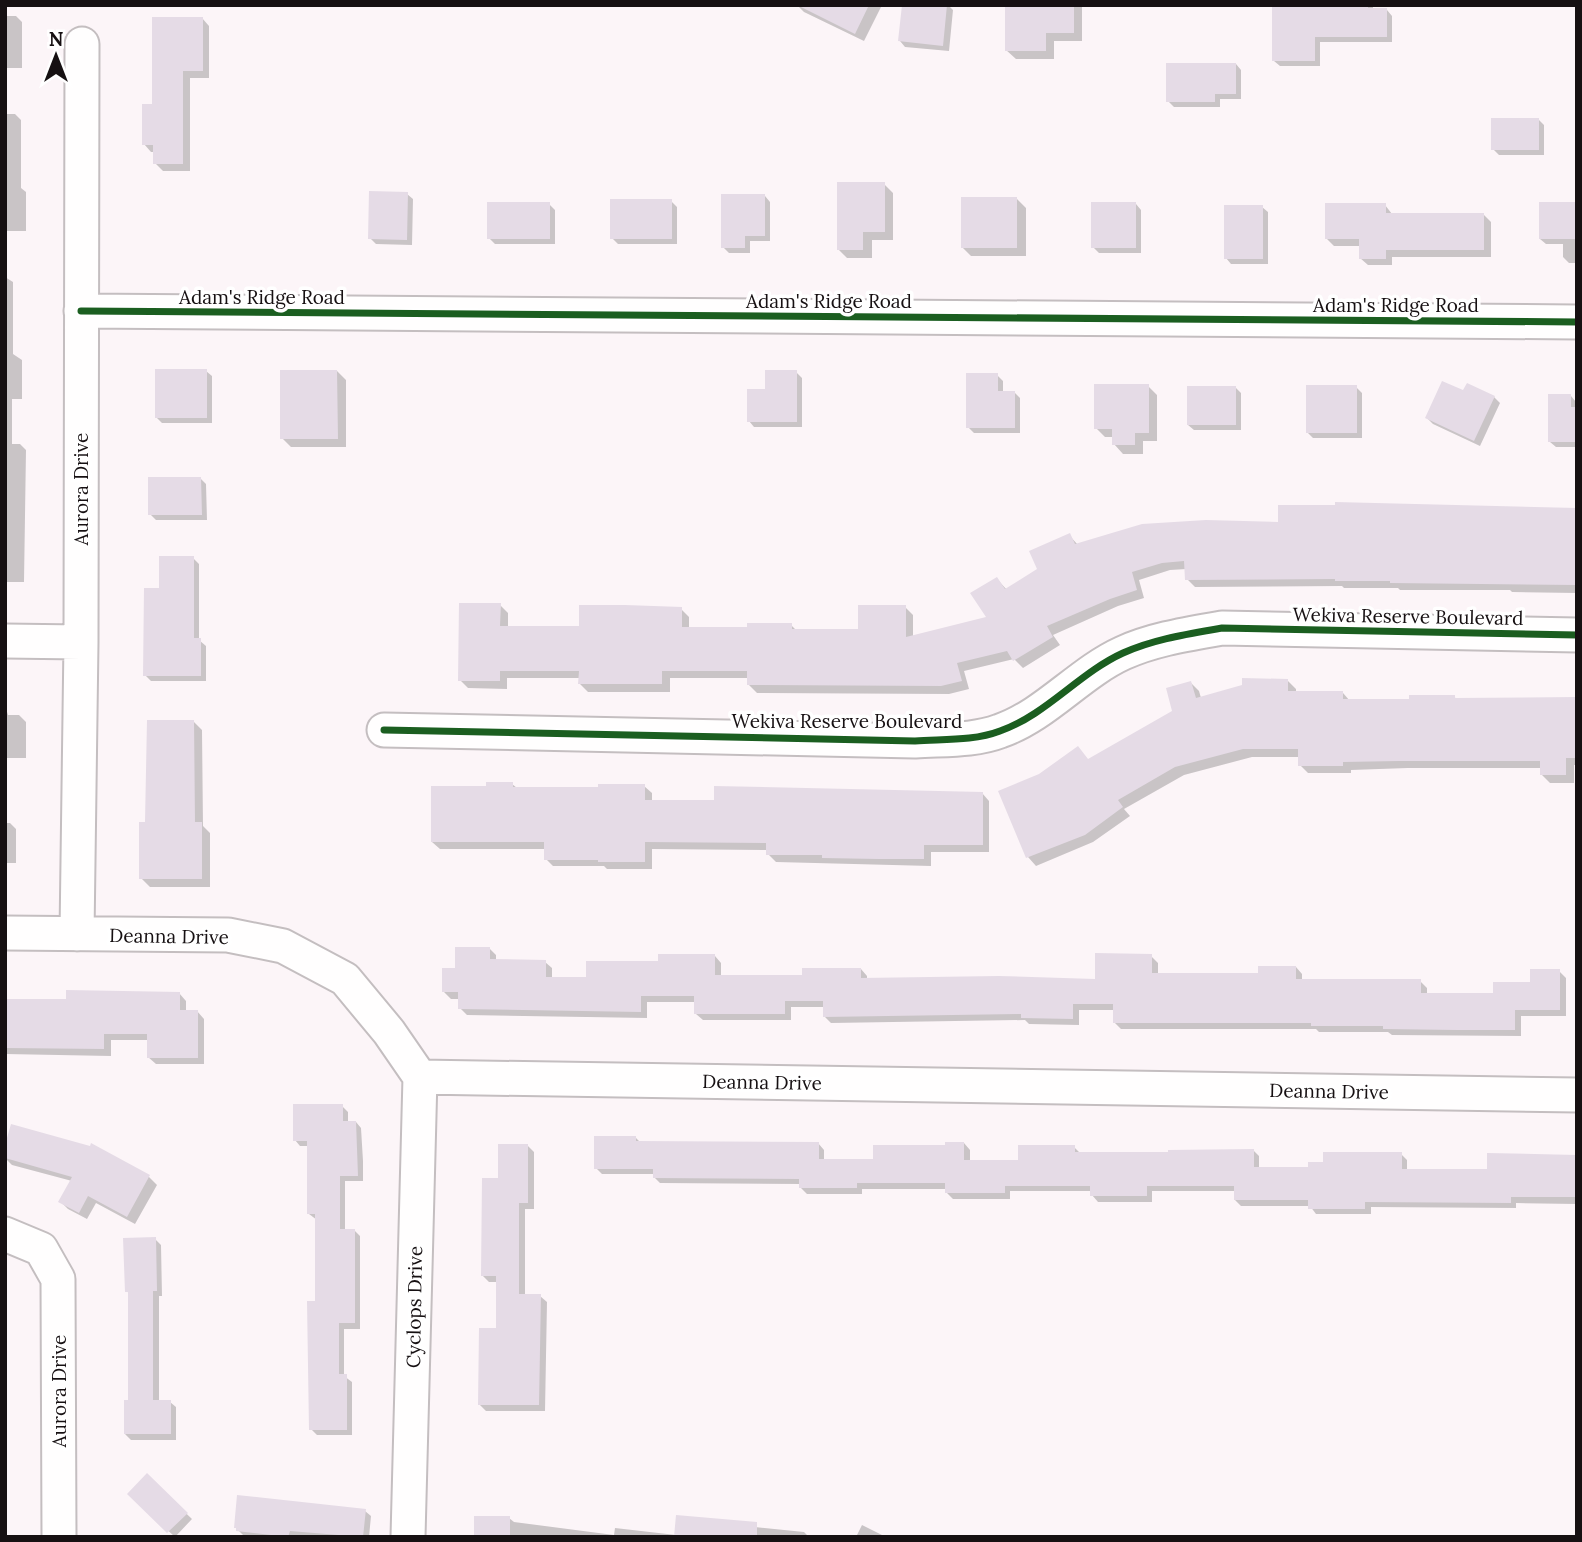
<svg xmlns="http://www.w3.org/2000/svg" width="1582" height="1542" viewBox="0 0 1582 1542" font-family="Lora,serif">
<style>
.shadow{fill:#0003}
.building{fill:#e5dbe6}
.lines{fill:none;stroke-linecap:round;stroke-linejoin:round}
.minor-casing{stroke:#c4bec0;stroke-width:37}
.minor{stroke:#fffefe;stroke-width:33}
.cycleway-casing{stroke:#fff;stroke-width:11}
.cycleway{stroke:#1b5e20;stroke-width:7}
.labels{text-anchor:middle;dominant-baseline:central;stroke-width:7;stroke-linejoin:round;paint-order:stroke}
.street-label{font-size:19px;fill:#161012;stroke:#fff}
</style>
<rect width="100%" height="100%" fill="#fcf5f8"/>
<path class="shadow" d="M797,5H882L864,41L804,12Z
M903,5H948L953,10L949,51L905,47L900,41Z
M1006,5H1080L1082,7V41H1054V59H1016L1006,50Z
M1274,5H1373V10H1387L1392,16V42H1320V66H1280L1274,61Z
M5,16H16L22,22V68H5Z
M202,18L209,26V78H190V171H163L155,163V152H151L144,144L153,106Z
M1236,64L1241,70V99H1220V107H1174L1168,101Z
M1575,70H1577V111L1575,109Z
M5,114H15L21,120V188L26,192V231H5Z
M1539,120L1544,125V155H1499L1493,149Z
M884,184L893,193V240H872V258H847L838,249Z
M407,194L413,199L412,245L376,244L370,238Z
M765,196L770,202V241H750V253H729L723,247Z
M1017,199L1026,208V256H971L962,247Z
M671,201L677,207V244H618L612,238Z
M549,204L555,210V244H495L489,238Z
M1136,204L1141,210V253H1099L1093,247Z
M1577,204V263H1569L1563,257V244H1546L1540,239Z
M1385,205L1392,214H1483L1491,222V257H1392V265H1368L1360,258V246H1334L1327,239Z
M1262,207L1268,212V264H1231L1226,258Z
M5,277L13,282V354L22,360V399H12V444H20L26,450L24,582H5Z
M206,371L212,376V423H162L156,417Z
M337,371L346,380V447H291L282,438Z
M796,372L802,378V427H754L749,421L767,390Z
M997,375L1003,381V392H1014L1020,398V433H974L968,427Z
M1148,386L1157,395V441H1143V454H1123L1114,444V437H1105L1096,428Z
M1356,387L1362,393V438H1313L1307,432Z
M1236,388L1241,393V430H1194L1188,425Z
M1464,392L1494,397L1500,403L1480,446L1433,424L1427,418Z
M1571,396L1576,402L1577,447H1556L1550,442Z
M200,478L206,484L207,520H156L150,514Z
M1577,510V593L1512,592L1510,590H1400L1398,588H1344L1342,586L1195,587L1187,579V569L1170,570L1139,580L1144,598L1118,606L1053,635L1060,645L1023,668L1014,659L964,671L969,689L949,694L757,693L749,685V678H670V692H588L580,684V678H507V689L468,688L460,680L500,605L508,613V628H581L681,609L689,617V629H749L791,625L797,631H860L905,607L913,615V637L988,618L997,579L1007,590L1040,569L1069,535L1078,545L1280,523Z
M193,558L199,564V640L206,646V681H151L145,675L161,590Z
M1287,680L1296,689V693H1343L1350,701H1410L1454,697L1457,699L1577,698V765H1574V783H1550L1542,775V768H1408L1351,770V773H1308L1300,765V757H1252L1184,775L1124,809L1130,816L1093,842L1036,866L1028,857L1040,776L1078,748L1089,761L1174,712L1191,683L1199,691L1201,698Z
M5,705L8,715H19L26,722V758H5Z
M193,721L202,730L203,826L210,833V887H150L141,878L147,824Z
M512,784L517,788H600L644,786L652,793V802L982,793L989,801V852H931V866L776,862L768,854V850L652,849V869H607L604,866H553L546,859V849H440L432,842L488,788Z
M5,823H10L16,829V863H5Z
M489,948L496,955V961L545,962L552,968V979H588L659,963L715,956L721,963V977H804L861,969L867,976V980L1096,981L1151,956L1158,963V974H1259L1296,967L1302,974V981H1420L1427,988V995H1495L1531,984L1559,971L1566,978V1016H1521V1036L1392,1035L1388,1032H1319L1316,1029H1121L1114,1022V1010H1079V1025L1029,1024L1025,1020L831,1023L825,1017V1007H791V1020H703L696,1014V1002H647V1018L467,1015L460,1008V999H451L444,992L456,969Z
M179,993L186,1001V1011H197L204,1019V1064H156L148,1057V1040H111V1056L5,1054V1001H68Z
M342,1106L348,1112V1122H356L361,1128L363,1161V1181H345V1230H354L360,1236V1329H344V1376L352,1382V1435H317L311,1429L317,1302V1220L309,1214V1146H300L295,1140Z
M636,1138L641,1143H818L824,1150V1161H875L964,1143L970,1150V1162H1020L1074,1147L1081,1154L1253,1150L1259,1156V1168H1310L1401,1154L1407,1160V1171H1488L1577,1156V1204L1516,1203V1208L1371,1207V1214H1316L1310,1206H1241L1235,1200V1191H1152V1202H1098L1092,1195V1191H1010V1199H953L947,1193V1189H862V1194H807L801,1188V1184L660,1183L654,1177V1174H602L596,1168Z
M527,1145L534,1152V1209H525V1296H540L547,1302L545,1411H486L479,1404L498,1329V1282H489L482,1275L499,1180Z
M5,1151L149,1177L157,1185L135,1224L96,1203L87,1219L68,1209L61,1202L72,1181L12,1165L5,1158Z
M155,1239L161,1245L162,1296H159V1402H170L176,1407V1440H131L125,1434L130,1402V1295L127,1291Z
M147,1476L192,1519L175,1537L129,1494Z
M365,1511L371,1516L369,1537H250L244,1536L236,1528Z
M509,1518L514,1522L614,1535L615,1528L676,1535L736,1525L804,1532L809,1537H475Z
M862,1525L886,1537H856Z"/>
<path class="building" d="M797,5H869L855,34Z
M902,5H947L943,46L898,41Z
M1005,5H1074V33H1046V51H1005Z
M1272,5H1368V8H1387V37H1315V61H1272Z
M152,17H203V71H183V164H153V145H142V104H152Z
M1166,63H1236V94H1215V102H1166Z
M1491,118H1539V150H1491Z
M837,182H885V232H863V250H837Z
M369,191L408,192L407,240L368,239Z
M721,194H765V236H745V248H721Z
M961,197H1017V248H961Z
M610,199H672V239H610Z
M487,202H550V239H487Z
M1091,202H1136V248H1091Z
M1539,202H1577V239H1539Z
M1325,203H1386V213H1484V250H1386V259H1359V239H1325Z
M1224,205H1263V259H1224Z
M155,369H207V418H155Z
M280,370H337L338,439H280Z
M765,370H797V422H747V389H765Z
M966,373H998V391H1015V428H966Z
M1442,381L1463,390L1467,383L1495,396L1474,441L1425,418Z
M1094,384H1149V433H1135V445H1112V429H1094Z
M1306,385H1357V433H1306Z
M1187,386H1236V425H1187Z
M1548,394H1571V407H1577V442H1548Z
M148,477H201L202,515H148Z
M1335,502L1577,508V585L1390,583V581H1335V579L1185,580L1184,561L1162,563L1132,572L1137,590L1110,599L1047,626L1053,637L1013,661L1007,651L957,663L962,681L941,686L747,685V671H662V684H578L579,671H500V681H458L459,603H501L500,626H579V605H625L682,607V627H747V623H792V629H858V605H906V637L986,617L970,593L997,577L1005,589L1037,569L1029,551L1070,533L1075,544L1142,524L1206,520L1278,522V505H1335Z
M159,556H194V638H201V676H143L144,588H159Z
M1242,678L1288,679V691H1343V699H1409V695H1455V698L1577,697V758H1566V775H1540V761H1399L1343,762V766H1298V749H1243L1175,767L1118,800L1123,807L1085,835L1026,858L998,791L1039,774L1078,746L1088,759L1172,711L1166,688L1191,681L1196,698L1242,685Z
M147,720H194L195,822H202V879H139V822H145Z
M486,782H513V787H598V784H645V800H714V786L983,792V845H924V859H879L822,858V855H766V843L645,842V862H598V860H544V842H431V786H486Z
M455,947H490V959L546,960V977H586V961H658V954H715V975H802V968H861V978L999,976L1095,979V953L1152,954V973H1258V966H1296V979H1421V993H1493V982H1530V969H1560V1010H1515V1030H1457L1383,1029V1026H1311V1023H1113V1004H1073V1019L1021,1018V1014L823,1017V1001H785V1014H694V996H641V1012L458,1009V992H442V968H455Z
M66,990L180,992V1010H198V1058H147V1034H104V1049L5,1048V999H66Z
M293,1104H343V1121H356L358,1176H340V1229H355V1323H339V1374H347V1430H309L307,1301H315V1214H307V1141H293Z
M11,1124L90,1146L91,1143L150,1175L127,1217L88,1196L79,1213L58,1202L72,1177L5,1158V1145Z
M594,1136H636V1141L819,1142V1159H873V1145H945V1142H964V1160H1018V1145H1075V1152H1168V1150L1254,1149V1167H1308V1162H1323V1152H1402V1169H1487V1153L1577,1155V1197H1511V1203L1365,1202V1209H1308V1200H1234V1186H1147V1196H1090V1186H1005V1193H945V1183H857V1188H799V1179L653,1178V1169H594Z
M498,1144H528V1203H519V1294H541L539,1405H478L479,1328H496V1276H481L482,1178H498Z
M156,1237L157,1291H153V1400H171V1434H124V1400H128V1292H125L123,1238Z
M147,1473L188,1513L167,1533L127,1494Z
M237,1495L366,1509L363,1537L290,1531L288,1537L236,1531V1528H234Z
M676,1515L757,1522V1537H674Z
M474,1516H510V1537H474Z"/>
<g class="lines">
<g class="minor-casing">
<path id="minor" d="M81,311L1577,322
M5,641L81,642
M384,730L915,741C943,739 974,741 1000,731C1046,715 1079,673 1123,653C1154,639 1188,634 1222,628L1577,635
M5,933L228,935L283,946L345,979L389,1032L420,1077
M77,934L81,642L82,44
M420,1077L1577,1095
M5,1234L41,1249L58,1279L59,1537
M408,1537L420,1077"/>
</g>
<use href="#minor" class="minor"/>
<g class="cycleway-casing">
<path id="cycleway" d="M81,311L1577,322
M384,730L915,741C943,739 974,741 1000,731C1046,715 1079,673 1123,653C1154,639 1188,634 1222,628L1577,635"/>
</g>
<use href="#cycleway" class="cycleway"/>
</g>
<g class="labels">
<g class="street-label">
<text x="262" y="297">Adam's Ridge Road</text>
<text x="829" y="301">Adam's Ridge Road</text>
<text x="1396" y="305">Adam's Ridge Road</text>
<text transform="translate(81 489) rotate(-90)">Aurora Drive</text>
<text transform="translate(1408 616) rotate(1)">Wekiva Reserve Boulevard</text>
<text x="847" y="721">Wekiva Reserve Boulevard</text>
<text transform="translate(169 936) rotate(1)">Deanna Drive</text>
<text transform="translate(762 1082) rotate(1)">Deanna Drive</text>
<text transform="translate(1329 1091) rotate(1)">Deanna Drive</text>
<text transform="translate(414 1307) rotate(-89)">Cyclops Drive</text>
<text transform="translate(59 1391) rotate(-90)">Aurora Drive</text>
</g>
</g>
<rect width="1582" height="1542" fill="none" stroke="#161012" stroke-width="14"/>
<g transform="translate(56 56)" stroke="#ffffff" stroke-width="5" paint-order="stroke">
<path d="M0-5L12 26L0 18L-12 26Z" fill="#161012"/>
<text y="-10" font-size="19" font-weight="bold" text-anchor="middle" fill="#161012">N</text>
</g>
</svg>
